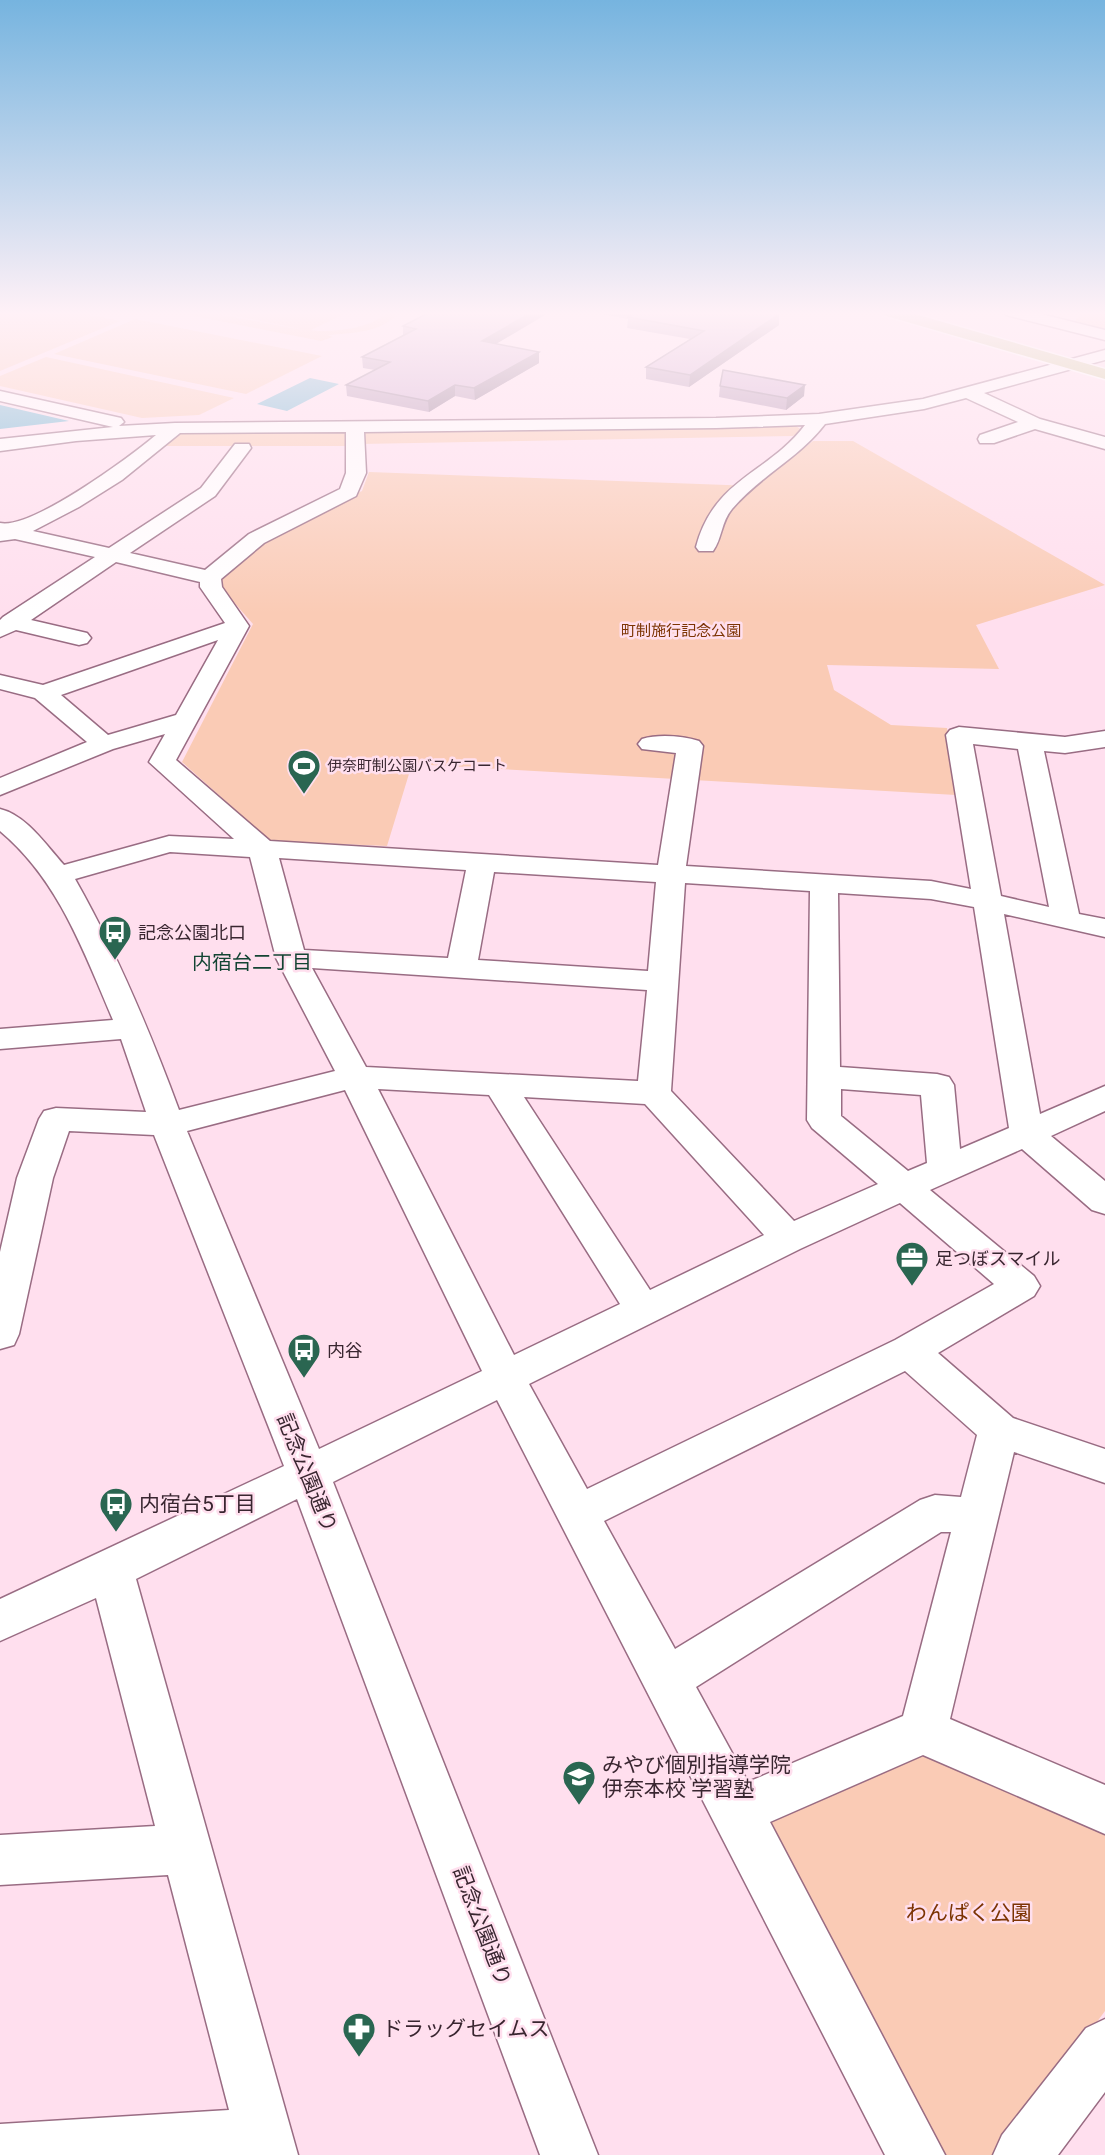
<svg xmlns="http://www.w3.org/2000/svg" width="1105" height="2155" viewBox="0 0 1105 2155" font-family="Roboto,'Noto Sans JP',sans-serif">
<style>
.green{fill:#facbb5}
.water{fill:#6cb3d1}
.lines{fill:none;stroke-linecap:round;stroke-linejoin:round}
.minor-casing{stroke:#996c83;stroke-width:3}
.major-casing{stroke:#fff;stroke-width:3}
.minor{fill:#fff;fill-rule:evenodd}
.major{fill:#c8c58d;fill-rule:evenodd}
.wall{fill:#b392b2}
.shaded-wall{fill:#927791}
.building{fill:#d0aacf;stroke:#927791;stroke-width:1.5}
.labels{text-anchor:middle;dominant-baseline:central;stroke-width:5;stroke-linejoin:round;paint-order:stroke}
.far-park-label{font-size:15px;fill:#7c3403;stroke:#ffdfee}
.far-poi-label{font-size:15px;fill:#392630;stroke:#ffdfee;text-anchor:start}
.poi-label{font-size:18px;fill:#392630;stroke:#ffdfee;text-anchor:start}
.neighbourhood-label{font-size:20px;fill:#134433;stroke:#ffdfee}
.near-street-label{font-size:21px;fill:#392630;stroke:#ffdfee}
.near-poi-label{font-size:21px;fill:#392630;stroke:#ffdfee;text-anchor:start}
.near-park-label{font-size:21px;fill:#7c3403;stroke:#ffdfee}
</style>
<rect width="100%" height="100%" fill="#ffdfee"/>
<path class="green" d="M0,312H76L120,321L0,371Z
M174,312H206L309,331L218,312H348L311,330L318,331C334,331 351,330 367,324C380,320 385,312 398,312C384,333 350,333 328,335L333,337L321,341Z
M1083,312H1105V334L1072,324Z
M135,319L322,356L246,394L54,354Z
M46,357L234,398L199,415L142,418L0,386V376Z
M796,426L802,430L793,436L360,444L363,432Z
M349,432V446H163L177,433Z
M813,441H853L1105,585L976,625L999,669L827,665L834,690L891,725L947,728L956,795L412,764L387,846L270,841L182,762L253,624L217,583L219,575L263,537L362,491L369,472L754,486Z
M930,1746L1105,1824V2011L998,2155H945L768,1826L769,1812Z"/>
<path class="water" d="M310,378L339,384L287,411L257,404Z
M0,405L69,421L0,429Z"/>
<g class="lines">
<g class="minor-casing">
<path id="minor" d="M1005,312H1033L1105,330V340L1006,315Z
M1105,350V360L984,393L1040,419L1105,437V449L1035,429L994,443H980L978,439L980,435L1018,422L966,398L924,409L825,424C799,458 760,476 732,509C721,522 722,539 713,551H699L696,547C714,478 768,474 805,425L716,428L364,432L366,473L356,496L264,543L221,579L222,587L249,626L176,760L270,841L658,865L676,753L642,749L638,744L642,739C659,734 682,736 699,741L703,746L686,866L931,881L971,889L946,735L950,730L959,727L1065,737L1105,731V747L1065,753L1044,751L1079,914L1105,919V937L1004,914L1040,1114L1105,1086V1111L1051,1136L1105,1181V1214L1092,1210L1022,1149L930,1190L1034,1276L1040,1286L1034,1296L938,1353L1013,1418L1105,1449V1483L1014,1452L950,1719L1105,1785V1834L923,1755L770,1822L945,2155H885L497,1400L333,1482L598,2155H540L297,1499L136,1579L298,2155H0V2124L229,2110L168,1875L0,1885V1835L155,1826L96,1598L0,1641V1599L284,1466L154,1135L69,1131L53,1178L19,1334L14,1345L0,1349V1252L17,1178L39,1119L44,1111L56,1108L146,1112L121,1039L0,1049V1029L113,1020C84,952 58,879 0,831V809C26,815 46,845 64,865L169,836L234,839L149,762L165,734L113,749L0,795V778L87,742L35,698L0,689V675L43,685L225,623L200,587V582L116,562L31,620L87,633L91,638L87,643L79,645L16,630L0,637V620L3,617L95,557L15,539L0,541V523C31,530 130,457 156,435L76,441L0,451V439L113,427L0,401V391L121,418L124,422L119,426L175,423L716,418L819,414L923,399ZM346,432V473L340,489L249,534L205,570L130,553L215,496L251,448L249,444H235L201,488L109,548L33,531L79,507L122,480L180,433ZM218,640L176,715L108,735L61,695ZM973,744L1018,749L1049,907L1001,896ZM170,852L250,857L276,958L335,1071L179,1110C149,1029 117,953 75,879ZM279,858L466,870L448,958L304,950ZM494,872L656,882L648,971L478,960ZM685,883L810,891L807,1120L812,1128L878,1184L794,1221L671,1091ZM838,893L931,899L974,907L1009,1128L960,1149L954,1085L949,1077L937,1074L840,1067ZM312,968L647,990L638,1081L366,1067ZM378,1089L489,1095L620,1304L514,1355ZM841,1089L921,1095L927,1163L908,1171L841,1116ZM345,1090L482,1371L319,1449L187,1131ZM524,1097L645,1104L764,1235L650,1290ZM900,1203L994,1284L895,1340L587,1489L529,1384L800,1249ZM905,1371L977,1435L961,1497L935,1495L920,1500L675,1649L604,1521ZM941,1532H951L903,1716L748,1782L696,1687Z
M1105,2019V2092L1058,2155H993L1002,2135L1086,2028Z"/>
</g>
<g class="major-casing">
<path id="major" d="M882,312H908L1105,369V379L883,315Z"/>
</g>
<use href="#minor" class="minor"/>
<use href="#major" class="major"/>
</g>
<path class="wall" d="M430,312H550L496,344L539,352V363L475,400L455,396L429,412L347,396L346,385L375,370L363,368L362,357L403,335V326Z
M591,312H770L779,325L689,387L646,379V367L690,339L627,328L628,319Z
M720,386L804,396L786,410L719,397Z"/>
<path class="shaded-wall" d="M532,312H550L482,352V341Z
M779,314V325L689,387L690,375Z
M539,352V363L475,400L474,388Z
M455,385V396L429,412L428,401Z
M805,385L804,396L786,410L787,398Z"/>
<path class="building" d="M430,312H532L482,341L539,352L474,388L455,385L428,401L346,385L390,362L362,357L416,329L403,326Z
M636,312H770L779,314L690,375L646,367L704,331L628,317Z
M723,370L805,385L787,398L720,386Z"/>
<linearGradient id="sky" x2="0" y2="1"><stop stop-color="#76b4df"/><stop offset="0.51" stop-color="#fff1f7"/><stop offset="1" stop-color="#fff1f7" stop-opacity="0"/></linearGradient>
<rect width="1105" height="614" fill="url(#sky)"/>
<defs>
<g id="stadium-pin" transform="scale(1.725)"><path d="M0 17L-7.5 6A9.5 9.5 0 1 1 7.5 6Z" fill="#2a6651" stroke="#ffdfee"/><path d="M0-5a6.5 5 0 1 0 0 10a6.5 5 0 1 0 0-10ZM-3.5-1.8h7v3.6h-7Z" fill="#fff"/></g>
<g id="bus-pin" transform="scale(1.725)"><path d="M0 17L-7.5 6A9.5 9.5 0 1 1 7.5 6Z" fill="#2a6651" stroke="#ffdfee"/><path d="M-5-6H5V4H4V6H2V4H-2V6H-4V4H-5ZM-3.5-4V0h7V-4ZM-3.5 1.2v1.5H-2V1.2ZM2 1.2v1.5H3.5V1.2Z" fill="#fff"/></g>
<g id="office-pin" transform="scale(1.725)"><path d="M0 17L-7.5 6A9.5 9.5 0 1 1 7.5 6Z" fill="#2a6651" stroke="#ffdfee"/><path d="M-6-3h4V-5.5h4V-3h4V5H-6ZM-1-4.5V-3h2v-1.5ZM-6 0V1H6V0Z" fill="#fff"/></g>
<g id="school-pin" transform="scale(1.725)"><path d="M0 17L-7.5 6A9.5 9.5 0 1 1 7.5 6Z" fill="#2a6651" stroke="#ffdfee"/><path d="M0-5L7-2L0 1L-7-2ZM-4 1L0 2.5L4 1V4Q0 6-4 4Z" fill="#fff"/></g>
<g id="pharmacy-pin" transform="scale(1.725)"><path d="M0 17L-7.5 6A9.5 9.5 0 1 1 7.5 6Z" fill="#2a6651" stroke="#ffdfee"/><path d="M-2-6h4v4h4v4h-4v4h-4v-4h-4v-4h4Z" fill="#fff"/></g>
</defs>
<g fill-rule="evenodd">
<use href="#stadium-pin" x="304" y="766"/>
<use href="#bus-pin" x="115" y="932"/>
<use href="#office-pin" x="912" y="1258"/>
<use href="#bus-pin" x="304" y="1350"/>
<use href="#bus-pin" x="116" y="1504"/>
<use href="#school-pin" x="579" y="1777"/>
<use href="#pharmacy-pin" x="359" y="2029"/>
</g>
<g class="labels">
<g class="far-park-label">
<text x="681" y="631">町制施行記念公園</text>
</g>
<g class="far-poi-label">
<text x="327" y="766">伊奈町制公園バスケコート</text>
</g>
<g class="poi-label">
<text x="138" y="932">記念公園北口</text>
<text x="935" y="1258">足つぼスマイル</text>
<text x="327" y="1350">内谷</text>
</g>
<g class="neighbourhood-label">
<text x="252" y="962">内宿台二丁目</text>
</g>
<g class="near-street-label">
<text transform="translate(307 1473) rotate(68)">記念公園通り</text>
<text transform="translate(482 1926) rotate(69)">記念公園通り</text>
</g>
<g class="near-poi-label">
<text x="139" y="1504">内宿台5丁目</text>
<text x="602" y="1765">みやび個別指導学院<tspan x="602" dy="24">伊奈本校 学習塾</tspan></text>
<text x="382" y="2029">ドラッグセイムス</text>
</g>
<g class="near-park-label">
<text x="969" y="1913">わんぱく公園</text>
</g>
</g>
</svg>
